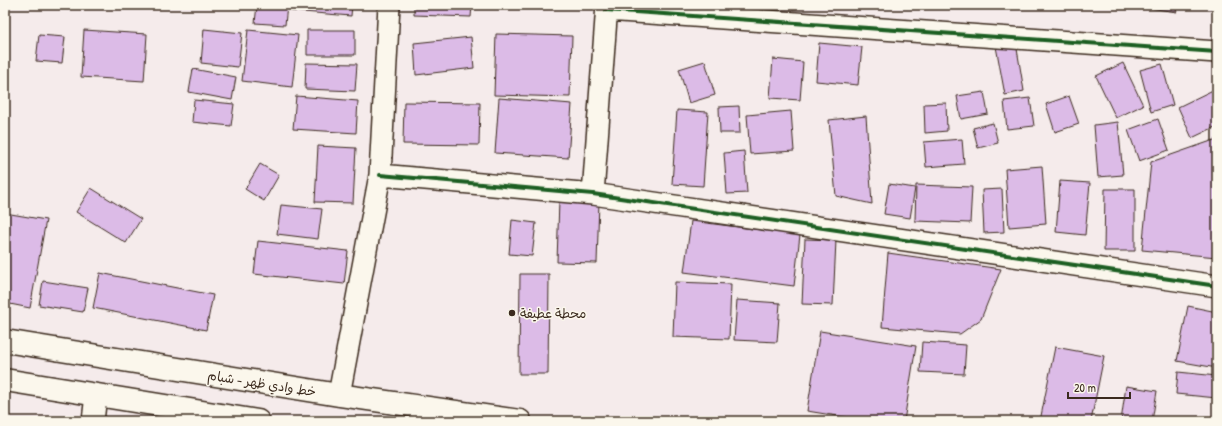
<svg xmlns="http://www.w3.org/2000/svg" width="1222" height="426" viewBox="0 0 1222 426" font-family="'Patrick Hand','Playpen Sans Arabic',sans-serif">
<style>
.building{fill:#dcbbe7;stroke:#3b2a1e}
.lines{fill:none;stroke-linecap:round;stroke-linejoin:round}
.minor-casing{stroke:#3b2a1e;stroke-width:24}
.primary-casing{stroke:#3b2a1e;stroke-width:25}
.minor{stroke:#fbf7ec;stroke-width:21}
.primary{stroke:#fbf7ec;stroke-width:22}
.cycleway-casing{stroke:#fbf7ec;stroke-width:6}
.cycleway{stroke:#1b5e20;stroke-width:4}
.poi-dot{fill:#3b2a1e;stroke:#fbf7ec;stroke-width:1.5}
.labels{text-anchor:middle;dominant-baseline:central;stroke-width:3;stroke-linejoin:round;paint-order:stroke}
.poi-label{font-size:13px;fill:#3b2a1e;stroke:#fbf7ec;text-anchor:start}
.street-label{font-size:13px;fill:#3b2a1e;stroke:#fbf7ec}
</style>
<rect width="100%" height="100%" fill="#f5ebeb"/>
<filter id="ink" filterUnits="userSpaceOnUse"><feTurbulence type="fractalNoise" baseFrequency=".025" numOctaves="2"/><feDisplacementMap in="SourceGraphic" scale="8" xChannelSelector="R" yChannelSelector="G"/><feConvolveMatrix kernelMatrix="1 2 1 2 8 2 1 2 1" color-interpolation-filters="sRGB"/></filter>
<g filter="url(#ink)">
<path class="building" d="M257,5H287L285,25L255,23Z
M292,5H352L351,16L291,11Z
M414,5H472L471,17L414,15Z
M1128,5H1174L1177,12Z
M204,29L242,33L238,67L201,63Z
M84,30L147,34L144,81L81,77Z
M248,30L298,35L292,87L242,81Z
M307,30H355V55H307Z
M496,34L572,36L570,97L494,95Z
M39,35L65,37L62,63L36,61Z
M471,37L474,68L416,75L414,43Z
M1015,37L1024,91L1005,95L995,41Z
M819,43L862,47L858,85L816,81Z
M773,59L803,62L800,100L770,98Z
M705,61L715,95L689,103L679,69Z
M306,63L357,64L355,91L305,89Z
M1123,63L1143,105L1116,118L1096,76Z
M1162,64L1173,105L1151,112L1140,70Z
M193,69L236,77L232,100L189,92Z
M1217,88V126L1192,138L1178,107Z
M984,92L988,114L961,119L957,96Z
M296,96L358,101L356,133L293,129Z
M1069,96L1079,124L1055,132L1046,104Z
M499,98L572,104L568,158L495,153Z
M1030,98L1034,126L1007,129L1004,101Z
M194,100L234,104L231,126L192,122Z
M404,102L480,103L479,145L403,144Z
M946,103L947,131L925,133L924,104Z
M739,106L740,133H720L719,107Z
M677,110L708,112L703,186L672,184Z
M791,111L794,151L750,154L747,115Z
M866,116L872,204L836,196L829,120Z
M1158,119L1169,150L1139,161L1128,130Z
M1118,122L1123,175L1098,177L1094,125Z
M993,123L998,143L978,148L973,128Z
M962,139L964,164L926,167L924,142Z
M1217,139V257L1142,250L1151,162Z
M318,146L356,148L353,203L315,202Z
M744,151L747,193L727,194L724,153Z
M260,164L279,175L264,201L245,189Z
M1042,166L1046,224L1009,227L1005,169Z
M1060,181L1090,183L1085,235L1056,232Z
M889,184L915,188L910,218L884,214Z
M916,185L972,187L970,223L915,221Z
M91,188L141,219L126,243L76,212Z
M1002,189L1004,232L984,233L982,190Z
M1105,189H1135V251H1104Z
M559,200L599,201L597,263L557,262Z
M281,205L322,209L318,239L277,234Z
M5,213L46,220L30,308L5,303Z
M512,220L536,223L532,256L509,254Z
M691,221L800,235L794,286L684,272Z
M805,239L836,240L833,305L802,304Z
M258,241L348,251L344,284L254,274Z
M888,253L1001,269L981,319L960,334L882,327Z
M100,273L213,295L206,330L93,308Z
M520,274H549L548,374H519Z
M43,281L88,288L83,312L39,305Z
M675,282L731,284L729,339L673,337Z
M737,300L780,303L777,342L734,340Z
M1188,306L1217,312V368L1177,361Z
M820,331L916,346L904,421H869L807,411Z
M922,342L966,345L964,374L920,372Z
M1055,347L1104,356L1091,421H1040Z
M1178,372L1217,376V398L1176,394Z
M1126,386L1157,391L1152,421H1121Z"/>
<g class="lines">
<g class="minor-casing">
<path id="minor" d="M606,10L1217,52
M380,175L593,194L1217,286
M593,194L607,5
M339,395L380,175L389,5
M93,421L96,395"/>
</g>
<g class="primary-casing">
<path id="primary" d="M5,341L339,395L520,421
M5,380L258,421"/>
</g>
<use href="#minor" class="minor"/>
<use href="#primary" class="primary"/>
<g class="cycleway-casing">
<path id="cycleway" d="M606,10L1217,52
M380,175L593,194L1217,286"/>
</g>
<use href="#cycleway" class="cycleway"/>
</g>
</g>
<circle class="poi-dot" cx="512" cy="313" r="4"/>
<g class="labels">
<g class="poi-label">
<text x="520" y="313">محطة عطيفة</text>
</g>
<g class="street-label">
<text transform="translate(262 383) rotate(9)">خط وادي ظهر - شبام</text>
</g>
</g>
<rect width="1222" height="426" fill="none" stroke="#fbf7ec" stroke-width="20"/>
<rect x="10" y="10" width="1202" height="406" fill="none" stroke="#3b2a1e" stroke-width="1.5" filter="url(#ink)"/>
<path d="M1068 392v6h62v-6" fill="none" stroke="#3b2a1e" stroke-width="2"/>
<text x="1074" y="392" font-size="12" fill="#3b2a1e" stroke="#fbf7ec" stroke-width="3" paint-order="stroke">20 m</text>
</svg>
